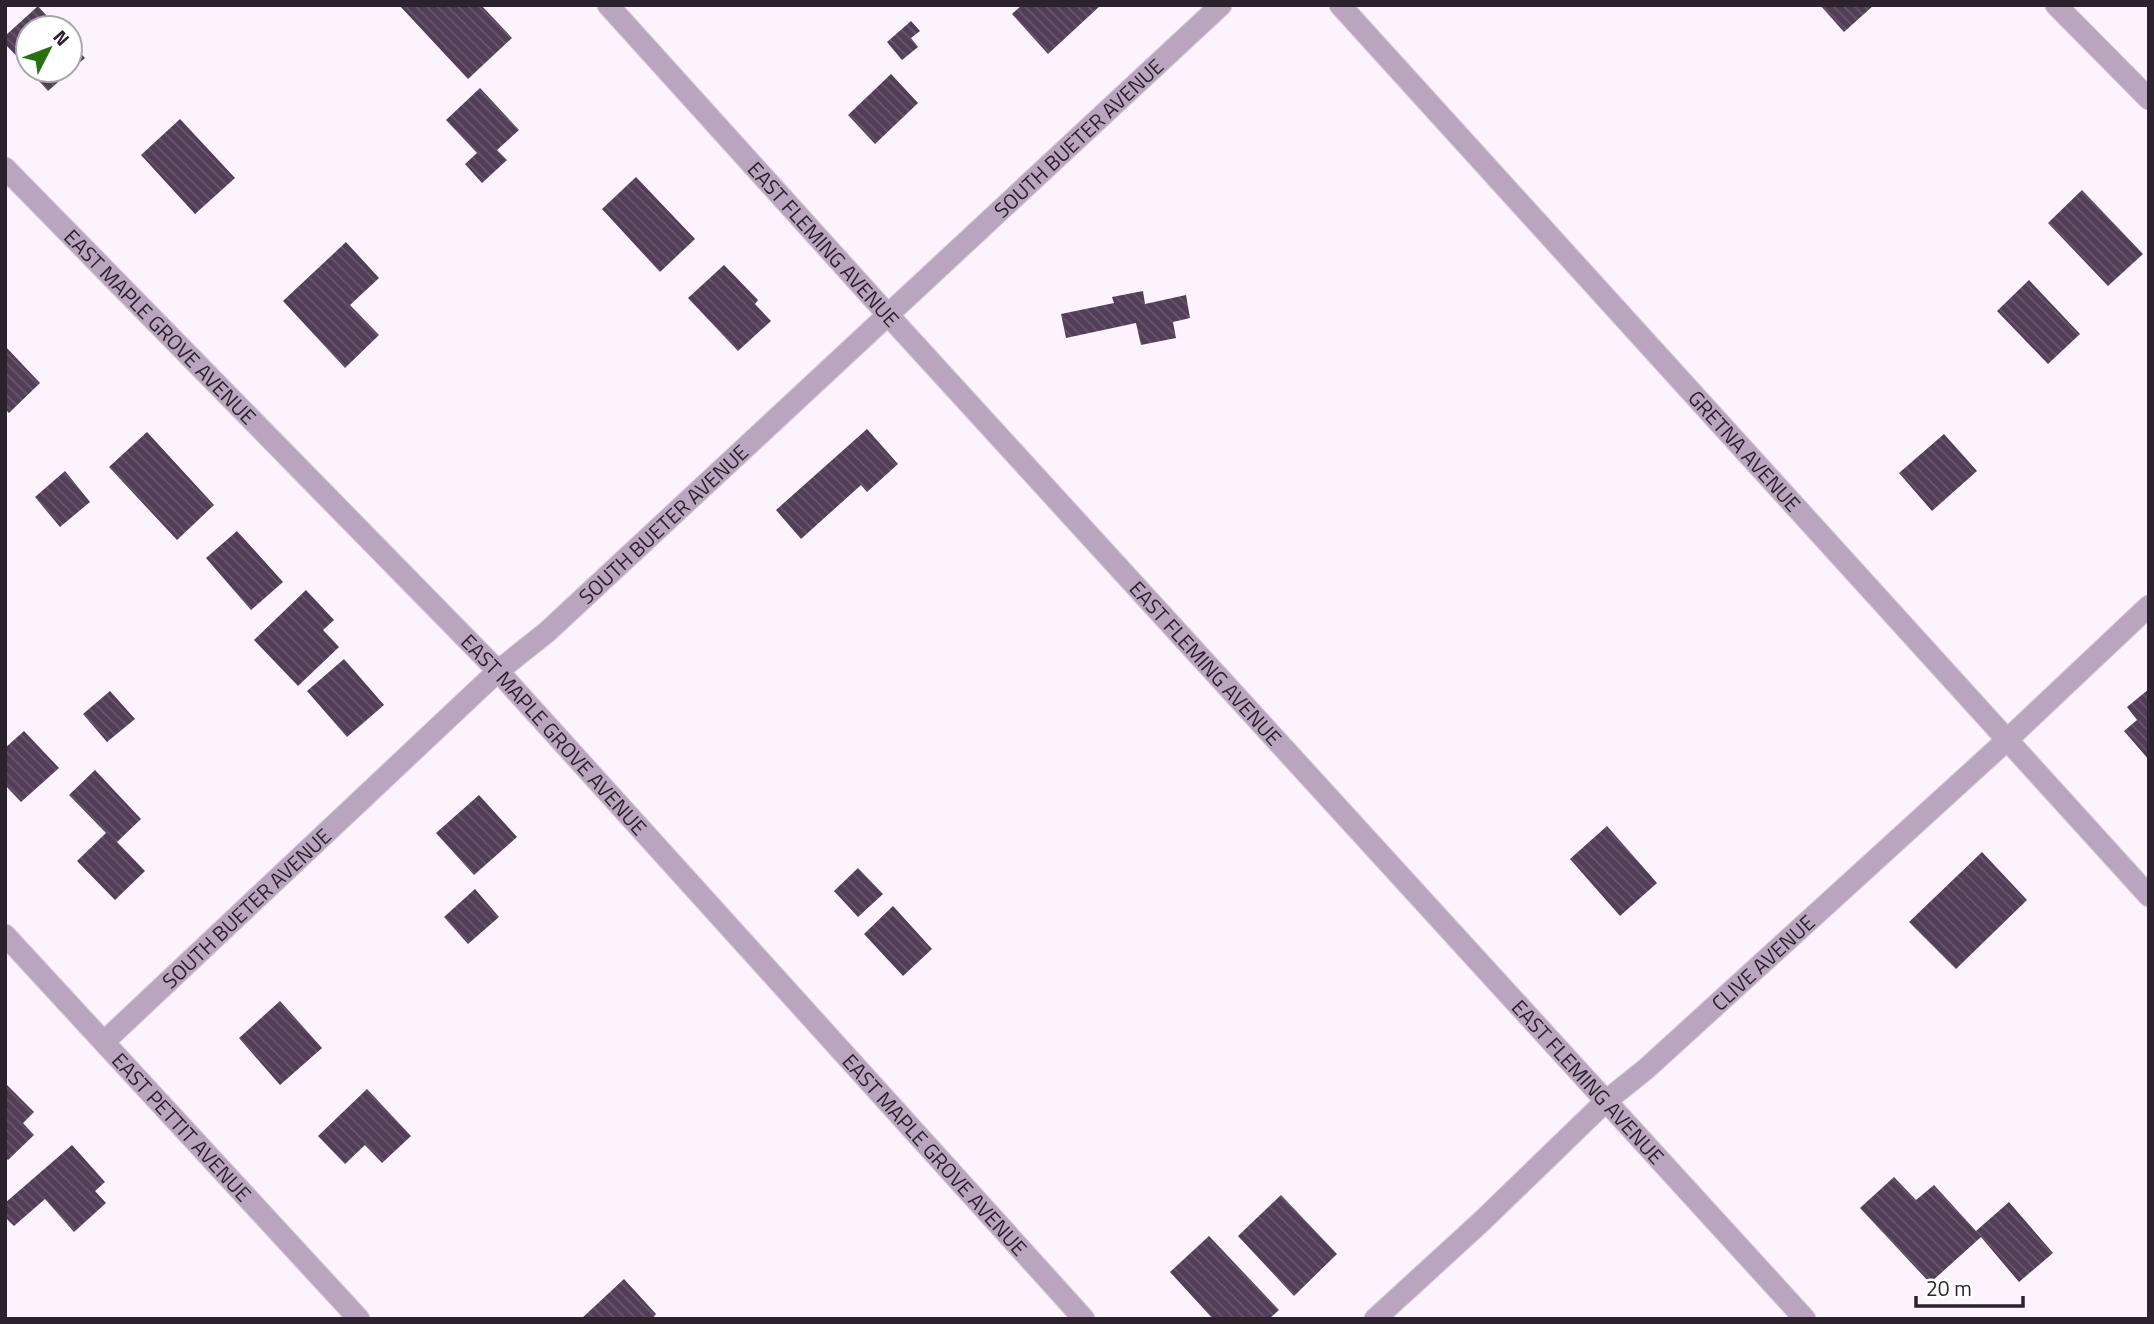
<svg xmlns="http://www.w3.org/2000/svg" width="2154" height="1324" viewBox="0 0 2154 1324" font-family="'Titillium Web',sans-serif">
<style>
.building{fill:url(#building-back-hatch)}
.lines{fill:none;stroke-linecap:round;stroke-linejoin:round}
.street-casing{stroke:#d6cdd9;stroke-width:23}
.street{stroke:#baa5bf;stroke-width:21}
.labels{text-anchor:middle;dominant-baseline:central;stroke-width:7;stroke-linejoin:round;paint-order:stroke}
.street-label{font-size:21px;fill:#2b222d;stroke:#fff}
</style>
<defs>
<pattern id="building-back-hatch" width="6" height="6" patternUnits="userSpaceOnUse" patternTransform="scale(1.75)"><rect width="6" height="6" fill="#523e57"/><path d="M-1 5l2 2M0 0l6 6M5-1l2 2" fill="none" stroke="#68576c"/></pattern>
</defs>
<rect width="100%" height="100%" fill="#fcf3ff"/>
<path class="building" d="M399,5H481L512,38L468,79Z
M1022,5H1101L1048,54L1012,14Z
M1820,5H1874L1844,32Z
M38,6L58,28H28V68L5,44V36Z
M911,21L920,31L911,38L918,47L902,60L887,42Z
M70,42L85,58L48,91L29,70H70Z
M891,74L918,103L875,144L848,115Z
M480,88L519,130L497,150L507,160L482,183L465,164L477,153L446,120Z
M180,119L235,178L195,214L141,155Z
M636,177L695,239L660,272L602,209Z
M2082,190L2143,254L2108,286L2048,223Z
M346,242L379,278L350,305L379,335L345,368L283,301Z
M724,265L758,300L755,304L771,321L738,351L688,298Z
M2029,280L2080,334L2048,364L1997,311Z
M1143,291L1145,304L1186,295L1190,318L1173,322L1176,338L1141,345L1136,323L1066,338L1061,314L1114,303L1112,297Z
M5,346L40,383L9,413L5,409Z
M867,429L898,464L867,492L861,485L801,539L776,510Z
M147,432L214,505L177,540L109,467Z
M1944,434L1977,471L1932,511L1899,473Z
M65,471L90,502L60,527L35,497Z
M237,531L283,582L251,610L206,558Z
M306,590L334,620L323,630L339,647L298,686L254,640Z
M344,659L384,705L347,737L307,691Z
M2149,689V760L2124,731L2137,720L2127,707Z
M110,691L135,719L107,742L83,714Z
M24,731L59,768L21,802L5,785V748Z
M95,770L141,819L117,842L145,871L115,900L77,861L106,833L69,795Z
M479,795L517,837L474,875L436,833Z
M1607,826L1657,883L1620,916L1570,859Z
M1982,852L2027,900L1956,969L1909,922Z
M858,868L883,894L858,917L834,891Z
M475,889L499,917L468,944L444,917Z
M893,906L932,949L903,976L864,934Z
M280,1001L322,1048L280,1085L239,1038Z
M5,1083L34,1112L23,1123L34,1135L8,1160L5,1157Z
M367,1089L411,1136L382,1163L365,1145L345,1164L318,1136Z
M72,1145L105,1182L95,1191L106,1203L74,1232L45,1199L14,1226L5,1217V1203Z
M1894,1177L1916,1200L1934,1185L1976,1231L2009,1202L2053,1253L2019,1282L1981,1237L1930,1283L1860,1208Z
M1281,1195L1337,1254L1294,1296L1238,1236Z
M1209,1236L1279,1310L1269,1319H1213L1170,1272Z
M624,1279L656,1314L652,1319H581Z"/>
<g class="lines">
<g class="street-casing">
<g id="street">
<path id="s1" d="M608,5L889,316L1805,1319"/>
<path id="s2" d="M1340,5L2149,896"/>
<path d="M2056,5L2149,99"/>
<path id="s3" d="M5,168L498,671L1084,1319"/>
<path id="s4" d="M5,935L359,1319"/>
<path id="s5" d="M105,1041L498,671L547,632L1221,5"/>
<path id="s6" d="M1375,1319L1481,1222L1606,1101L1646,1069L2007,740L2149,606"/>
</g>
</g>
<use href="#street" class="street"/>
</g>
<g class="labels">
<g class="street-label">
<text stroke="none"><textPath href="#s5" startOffset="1328">SOUTH BUETER AVENUE</textPath></text>
<text stroke="none"><textPath href="#s1" startOffset="322">EAST FLEMING AVENUE</textPath></text>
<text stroke="none"><textPath href="#s3" startOffset="222">EAST MAPLE GROVE AVENUE</textPath></text>
<text stroke="none"><textPath href="#s2" startOffset="602">GRETNA AVENUE</textPath></text>
<text stroke="none"><textPath href="#s5" startOffset="761">SOUTH BUETER AVENUE</textPath></text>
<text stroke="none"><textPath href="#s1" startOffset="889">EAST FLEMING AVENUE</textPath></text>
<text stroke="none"><textPath href="#s3" startOffset="789">EAST MAPLE GROVE AVENUE</textPath></text>
<text stroke="none"><textPath href="#s5" startOffset="194">SOUTH BUETER AVENUE</textPath></text>
<text stroke="none"><textPath href="#s6" startOffset="527">CLIVE AVENUE</textPath></text>
<text stroke="none"><textPath href="#s1" startOffset="1456">EAST FLEMING AVENUE</textPath></text>
<text stroke="none"><textPath href="#s4" startOffset="261">EAST PETTIT AVENUE</textPath></text>
<text stroke="none"><textPath href="#s3" startOffset="1356">EAST MAPLE GROVE AVENUE</textPath></text>
</g>
</g>
<rect width="2154" height="1324" fill="none" stroke="#2b222d" stroke-width="14"/>
<g transform="translate(49 49) rotate(48)"><circle r="33" fill="#ffffff" stroke="#aaa7ab" stroke-width="2"/>
<path d="M0-5L12 26L0 18L-12 26Z" fill="#287011"/>
<text y="-10" font-size="19" font-weight="bold" text-anchor="middle" fill="#2b222d">N</text>
</g>
<path d="M1916 1296v10h107v-10" fill="none" stroke="#2b222d" stroke-width="3.5"/>
<text x="1926" y="1296" font-size="21" fill="#2b222d" stroke="#ffffff" stroke-width="5" paint-order="stroke">20 m</text>
</svg>
